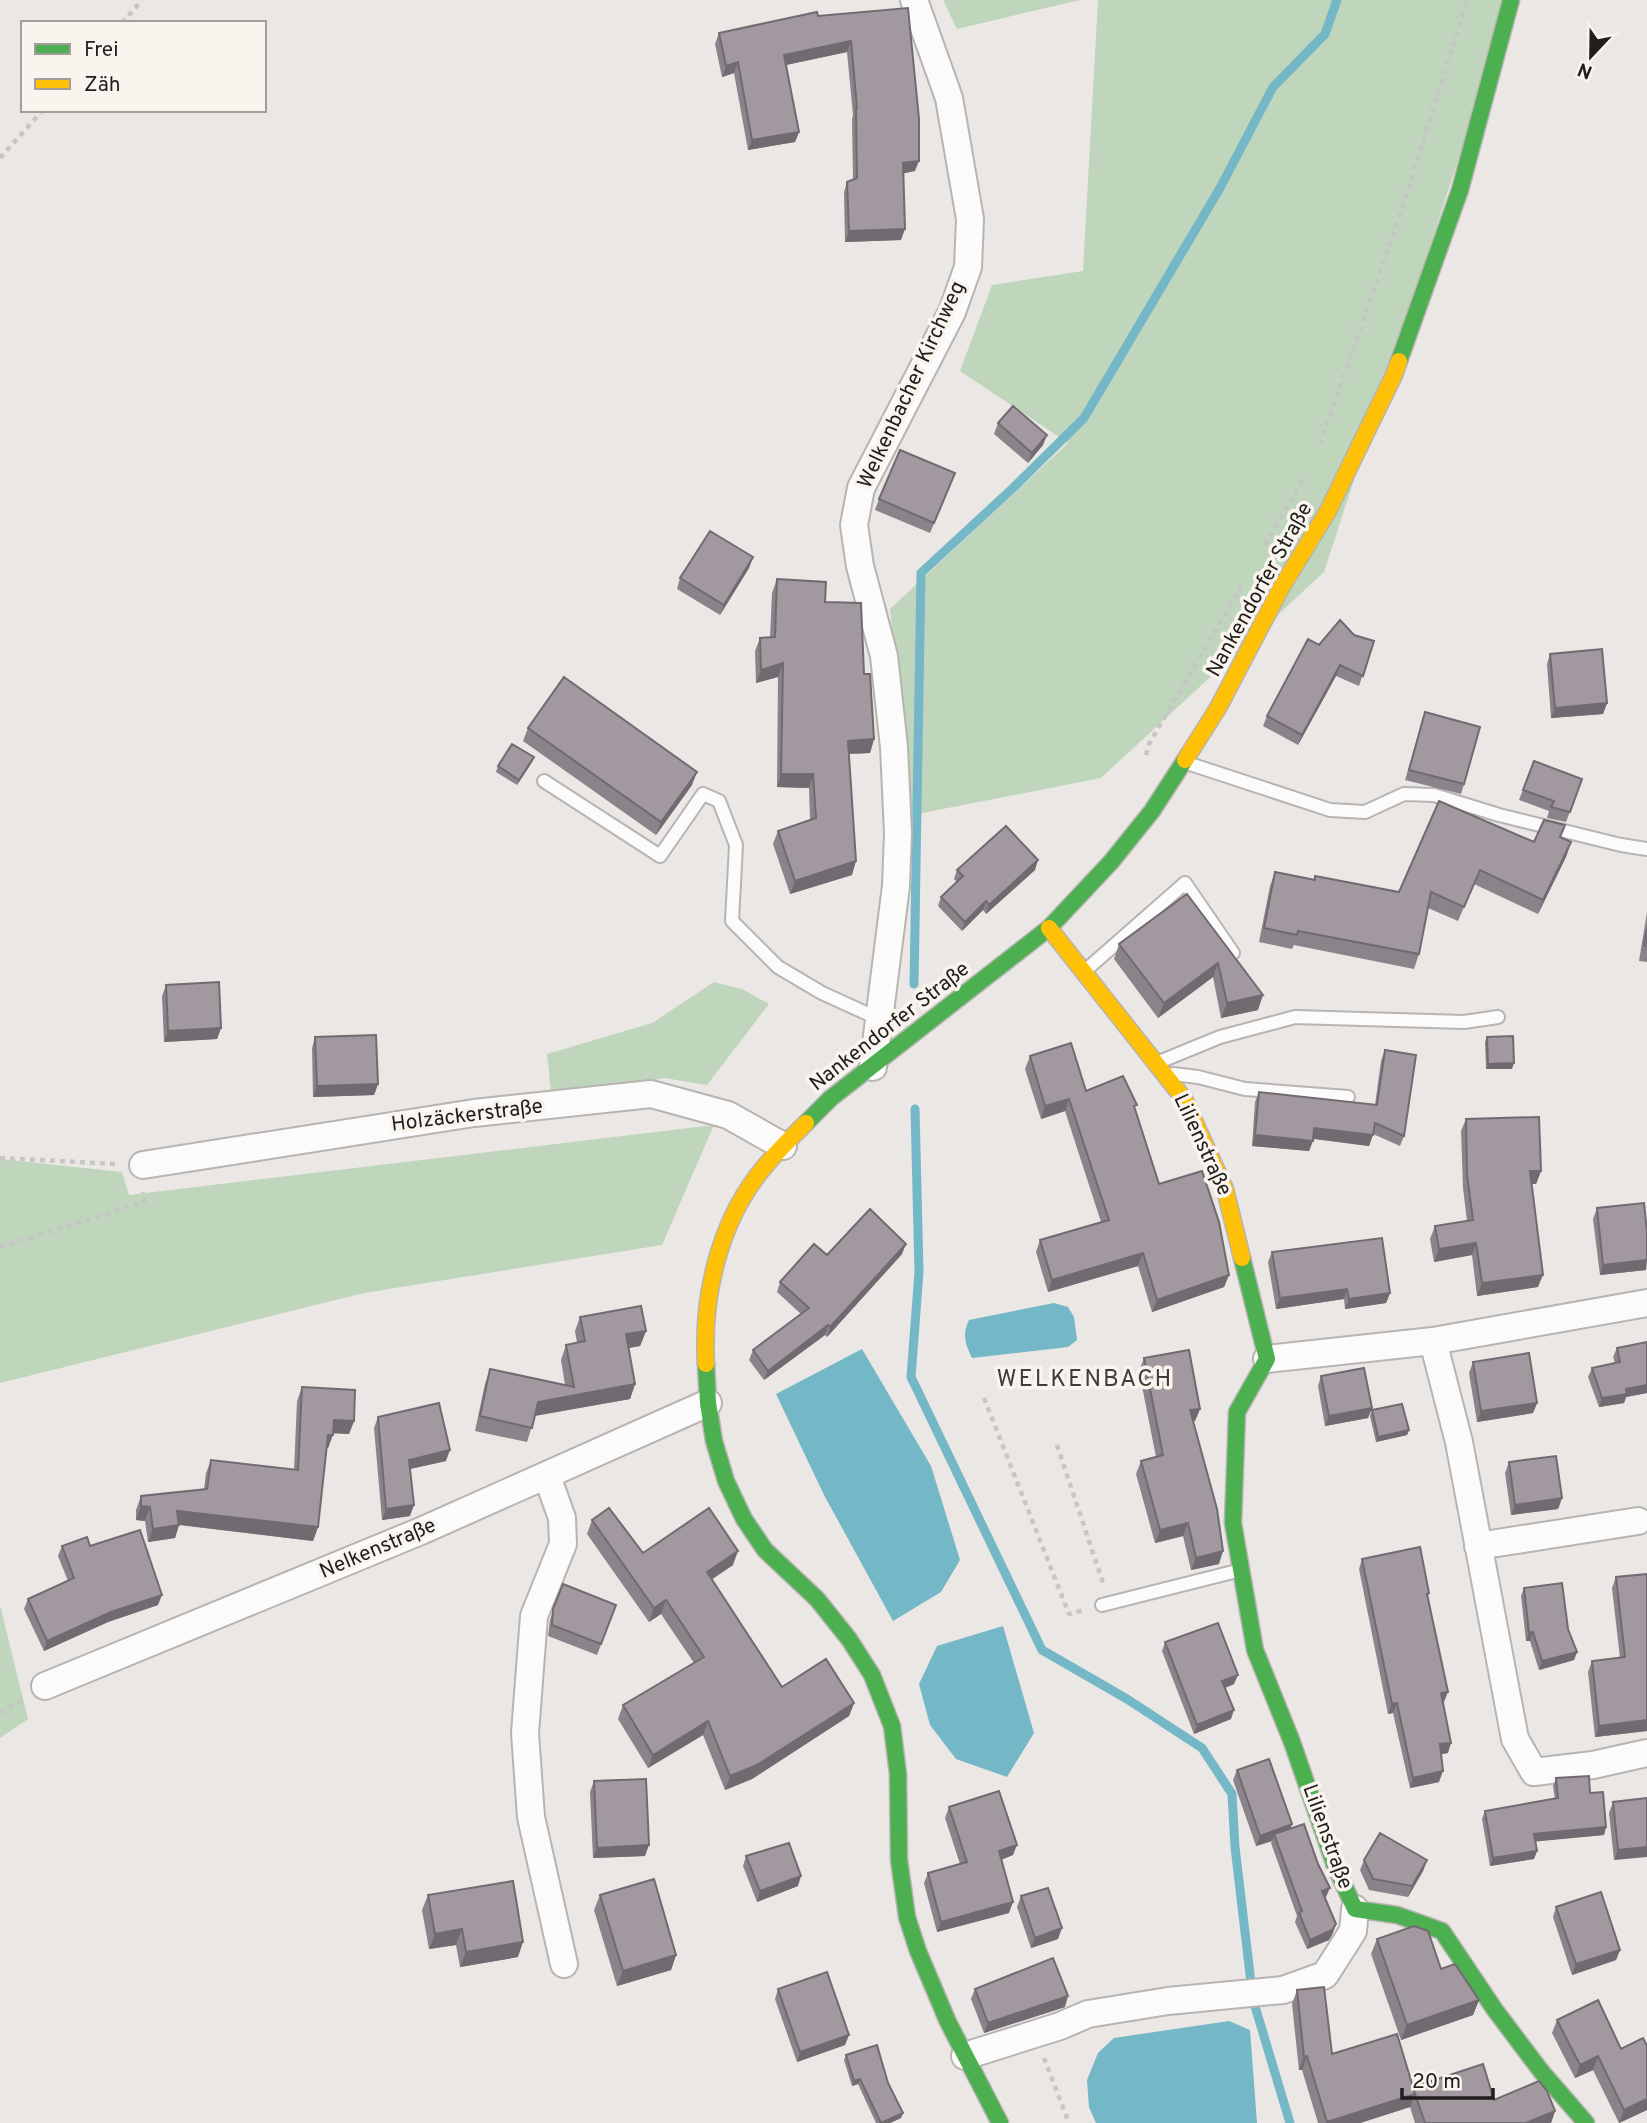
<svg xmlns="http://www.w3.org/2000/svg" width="1647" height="2123" viewBox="0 0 1647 2123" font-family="Overpass,sans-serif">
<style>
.green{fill:#bfd6bc}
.water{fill:#74b7c6}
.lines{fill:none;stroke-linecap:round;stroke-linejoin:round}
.stream{stroke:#74b7c6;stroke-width:9}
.lane-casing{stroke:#b7b4b2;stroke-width:16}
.street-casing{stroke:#b7b4b2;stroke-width:30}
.fast-casing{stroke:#b7b4b2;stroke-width:19}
.slow-casing{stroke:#b7b4b2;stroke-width:19}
.path{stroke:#c7c6c6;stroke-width:4.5;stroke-dasharray:5 5;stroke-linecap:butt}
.lane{stroke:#fcfbfb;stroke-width:12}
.street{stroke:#fcfbfb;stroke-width:26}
.fast{stroke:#4caf50;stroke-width:16}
.slow{stroke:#ffc107;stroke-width:16}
.wall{fill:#8b838a}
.shaded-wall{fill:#716a70}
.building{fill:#a298a0;stroke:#716a70;stroke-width:2}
.labels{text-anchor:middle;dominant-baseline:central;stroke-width:7;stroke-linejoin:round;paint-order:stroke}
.street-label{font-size:21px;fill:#201e1c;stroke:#faf4ef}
.quarter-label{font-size:24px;letter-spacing:2px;fill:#413c38;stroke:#faf4ef}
</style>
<rect width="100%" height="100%" fill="#eae7e4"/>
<path class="green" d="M943,0H1080L957,29Z
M1098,0H1510L1324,572L1101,778L912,815L890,609L1068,443L960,371L992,285L1083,271Z
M714,982L742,989L769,1004L707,1085L664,1078L575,1096L551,1091L547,1054L652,1023Z
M714,1125L662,1245L364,1293L0,1383V1159L122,1172L129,1195Z
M0,1605L28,1719L0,1738Z"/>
<path class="water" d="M1054,1303L1068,1307L1074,1317L1077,1340L1068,1347L972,1358C965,1343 962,1335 969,1320Z
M862,1349L931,1466L960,1560L941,1592L893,1621L824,1495L776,1394Z
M1003,1626L1034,1733L1007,1777L956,1759L930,1725L919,1684L937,1646Z
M1229,2021L1250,2030L1257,2123H1096L1089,2107L1087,2080L1098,2053L1114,2038Z"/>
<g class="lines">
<path class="stream" d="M914,984L921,573L1013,488L1084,418L1220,188L1273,87L1325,34L1337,0
M915,1109L919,1272L911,1377L1042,1650L1127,1699L1202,1748L1232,1794L1235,1847L1251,1983
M1254,2003L1290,2123"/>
<g class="lane-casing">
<path id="lane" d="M1187,763L1330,810L1365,812L1404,794L1434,795L1499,815L1621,845L1647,849
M544,781L660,856L703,794L719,801L736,845L732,921L778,967L822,993L879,1019
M1087,969L1185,883L1233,953
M1159,1062L1220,1037L1295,1017L1464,1022L1498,1017
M1173,1074L1198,1077L1245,1089L1348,1097
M1102,1605L1237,1571"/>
</g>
<g class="street-casing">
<path id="street" d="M873,1067L896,886L898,833L894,747L884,656L860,566L854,525L861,488L952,312L968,267L970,219L949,98L914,0
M143,1165L474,1113L651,1094L728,1115L783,1146
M1433,1341L1647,1303
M1267,1359L1433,1341L1459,1442L1515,1739L1534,1772L1593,1765L1647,1753
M547,1476L562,1518L563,1544L534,1616L525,1733L531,1817L564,1964
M1478,1546L1638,1521
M45,1686L421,1531L708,1403
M965,2056L1060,2026L1088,2014L1168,2001L1283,1990L1325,1975L1353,1931L1355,1909"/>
</g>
<g class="fast-casing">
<path id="fast" d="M1399,361L1460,190L1511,0
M806,1123L831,1098L1049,928L1111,862L1152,811L1185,760
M1242,1258L1267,1359L1237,1412L1233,1523L1255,1650L1292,1742L1335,1866L1355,1909L1397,1915L1442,1931L1495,2010L1541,2071L1586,2123
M706,1364L708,1403L714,1441L726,1481L744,1519L765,1550L817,1599L849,1639L872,1675L892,1726L898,1774L899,1860L907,1917L918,1951L948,2022L1000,2123"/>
</g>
<g class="slow-casing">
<path id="slow" d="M1185,760L1218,708L1281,588L1328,511L1394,375L1399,361
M1049,928L1184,1099L1225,1189L1242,1258
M706,1364C702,1299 718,1227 758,1175C772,1156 789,1140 806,1123"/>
</g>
<path class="path" d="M122,23L142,0
M0,158L43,110
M1320,444L1403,206L1467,0
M1265,545L1306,474
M1146,755L1149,744L1243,583
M0,1158L116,1164
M0,1247L144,1202L143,1192
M984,1398L1069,1614L1084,1610
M1057,1445L1103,1583
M0,1713L24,1699
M1044,2058L1069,2123"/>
<use href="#lane" class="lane"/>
<use href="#street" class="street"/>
<use href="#fast" class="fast"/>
<use href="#slow" class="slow"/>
</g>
<path class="wall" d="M908,8L915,171L904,173L901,240L845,242L844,192L847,182L853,180L852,119L853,115L847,52L786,65L799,132L795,142L748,150L734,73L722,77L715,44L719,33L818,16Z
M998,423L1043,445L1028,463L994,434Z
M951,484L930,533L875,510L879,499Z
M753,557L749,568L720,615L677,589L680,578Z
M777,579L825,602L864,674L874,739L870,753L849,754L852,875L790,894L773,844L778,831L810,820L809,788L777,787L778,677L756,683L755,651L760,638H770L772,593Z
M1354,635L1374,641L1359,686L1336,676L1298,745L1263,726L1267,716L1319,645Z
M1550,654L1607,703L1603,714L1551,718L1547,664Z
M1425,712L1464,784L1461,794L1405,780Z
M528,728L692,785L656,835L523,741Z
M534,757L532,762L517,785L496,772L498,766Z
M1534,761L1582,779L1566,822L1547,818L1549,811L1519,800Z
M1560,837L1571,842L1566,857L1538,914L1474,884L1458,921L1428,908L1419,954L1414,969L1294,945L1292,949L1259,942L1270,886L1275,872L1314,879L1315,876L1399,892L1534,842Z
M957,870H1035L986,914L983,910L962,931L938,906L941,897L957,882L954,879Z
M1187,894L1258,1010L1221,1018L1213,977L1158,1018L1114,959L1119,944Z
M1647,912V962L1639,961Z
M166,985L221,1028L217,1039L164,1042L162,996Z
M315,1037L378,1084L374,1095L313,1097L312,1048Z
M1487,1037L1512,1069H1486L1485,1042Z
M1385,1050L1404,1136L1400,1146L1373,1134L1369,1146L1313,1139L1309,1151L1252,1146L1255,1102L1259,1092L1375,1105L1381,1061Z
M1030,1056L1086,1091L1135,1110L1159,1184L1229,1275L1224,1287L1152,1312L1138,1266L1048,1292L1036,1252L1040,1240L1101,1222L1065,1111L1041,1119L1025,1069Z
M1466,1119L1541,1171L1536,1184H1531L1538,1287L1477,1296L1472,1255L1434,1262L1430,1239L1435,1226L1467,1221L1463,1188L1461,1131Z
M1597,1208L1646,1270L1600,1275L1593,1219Z
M1272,1252L1390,1293L1386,1303L1345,1309L1344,1299L1276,1309L1268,1262Z
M902,1254L827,1337L825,1335L764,1380L749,1360L753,1350L801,1314L777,1292L780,1282L827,1255Z
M580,1317L646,1331L640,1346L629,1348L635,1384L630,1399L535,1416L527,1442L475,1431L485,1384L490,1369L565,1385L561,1360L566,1345L577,1343L575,1331Z
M1647,1342V1393L1626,1397L1624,1403L1599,1407L1588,1377L1592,1368L1615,1363L1613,1357L1617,1348Z
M1144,1358L1200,1409L1195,1421L1193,1422L1219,1564L1191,1570L1183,1536L1155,1543L1136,1474L1141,1461L1156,1457L1139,1371Z
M1473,1362L1537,1403L1533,1413L1477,1422L1469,1373Z
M1321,1376L1372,1408L1368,1418L1325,1426L1318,1386Z
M302,1387L354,1421L349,1434L333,1433L328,1448H327L318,1527L313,1541L179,1525L175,1538L148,1542L145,1521L136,1520V1510L141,1496L204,1489L206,1473L211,1460L294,1470L297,1401Z
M1372,1410L1409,1430L1407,1435L1376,1442L1370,1416Z
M378,1417L446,1461L410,1469V1516L382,1520L374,1428Z
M1509,1462L1562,1498L1558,1509L1511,1515L1505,1473Z
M592,1520L643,1553L733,1565L712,1579L782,1687L854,1703L849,1716L752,1779L725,1790L703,1735L648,1768L618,1719L623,1705L694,1663L661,1614L649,1622L587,1534Z
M62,1546H90L158,1605L108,1622L44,1651L24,1609L28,1599L68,1581L58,1556Z
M1362,1559L1429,1593L1428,1597L1444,1702L1443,1703L1448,1753L1441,1754L1439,1782L1410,1788L1393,1713L1388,1714L1359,1569Z
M1647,1574V1731L1595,1737L1588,1672L1592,1661L1620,1658L1612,1588L1616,1577Z
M563,1584L616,1605L597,1655L548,1636L550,1620Z
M1524,1588L1568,1629L1577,1652L1574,1660L1539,1670L1530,1641H1526L1521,1596Z
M1165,1642L1234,1684L1225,1688L1231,1719L1194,1734L1162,1651Z
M1237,1770L1292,1824L1291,1828L1326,1897L1325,1898L1333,1933L1329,1940L1307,1949L1295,1922L1297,1916L1271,1843L1272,1841L1256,1846L1233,1780Z
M1556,1778L1590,1793L1606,1827L1604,1835L1535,1841L1537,1851L1534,1859L1490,1866L1482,1819L1485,1811L1555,1799L1553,1786Z
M594,1781L645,1856L593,1858L590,1792Z
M1647,1798L1614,1860L1609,1813L1613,1802Z
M949,1807L1013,1855L1001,1860L1009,1913L937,1932L924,1883L928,1873L960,1864L945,1818Z
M746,1856L798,1886L757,1902L743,1866Z
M1364,1860H1427L1423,1871L1408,1897L1369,1890L1360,1870Z
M428,1895L518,1957L460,1967L456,1945L429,1949L422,1910Z
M600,1895L676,1955L671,1970L617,1986L594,1910Z
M1021,1896L1058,1939L1031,1948L1017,1907Z
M1556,1907L1620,1950L1616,1960L1572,1975L1553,1917Z
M1377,1939L1441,1969L1479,2000L1473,2015L1401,2040L1371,1954Z
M778,1989L845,2045L797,2062L775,1999Z
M975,1989L1065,2007L984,2033L971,1999Z
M1297,1990L1332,2054L1413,2087L1494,2100L1555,2111L1551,2123H1415L1410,2107L1360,2123H1318L1302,2070H1299L1292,2004Z
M1557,2020L1621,2049L1647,2110L1619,2123L1593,2070L1575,2078L1552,2033Z
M846,2055L901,2118L890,2123H876L858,2084L852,2086L844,2060Z"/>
<path class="shaded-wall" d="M851,41L847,52L781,66L784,55Z
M738,62L734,73L722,77L726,66Z
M799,132L795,142L748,150L752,140Z
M919,161L915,171L900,174L903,163Z
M905,229L901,240L845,242L849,231Z
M1047,435L1043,445L1028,463L1032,453Z
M753,557L749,568L720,615L724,605Z
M783,663L778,677L756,683L761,670Z
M1340,665L1336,676L1298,745L1302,735Z
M1607,703L1603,714L1551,718L1555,708Z
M874,739L870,753L843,754L848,741Z
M534,757L532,762L517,785L519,780Z
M697,772L692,785L656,835L661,822Z
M781,774H813L809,788L777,787Z
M1571,842L1566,857L1538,914L1543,900Z
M1038,860L1035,870L986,914L989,905Z
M856,861L852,875L790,894L795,881Z
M986,901L983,910L962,931L965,922Z
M1218,963L1213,977L1158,1018L1164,1003Z
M1263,995L1258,1010L1221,1018L1227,1003Z
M221,1028L217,1039L164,1042L168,1031Z
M1514,1063L1512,1069H1486L1488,1064Z
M378,1084L374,1095L313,1097L317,1086Z
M1069,1099L1065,1111L1041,1119L1045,1106Z
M1314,1128L1373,1135L1369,1146L1310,1138Z
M1255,1135L1313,1141L1309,1151L1252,1146Z
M1530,1171H1541L1536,1184H1525Z
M1476,1243L1472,1255L1434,1262L1439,1249Z
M906,1244L902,1254L827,1337L830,1327Z
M1143,1253L1138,1266L1048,1292L1052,1280Z
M1647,1260L1646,1270L1600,1275L1603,1265Z
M1229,1275L1224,1287L1152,1312L1157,1300Z
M1543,1275L1538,1287L1477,1296L1482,1283Z
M1347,1289L1344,1299L1276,1309L1280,1298Z
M1390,1293L1386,1303L1345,1309L1349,1299Z
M828,1325L825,1335L764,1380L768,1371Z
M646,1331L640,1346L621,1349L626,1334Z
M635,1384L630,1399L533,1416L538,1402Z
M1647,1385V1393L1626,1397L1624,1403L1599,1407L1602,1398L1626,1389Z
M1537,1403L1533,1413L1477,1422L1481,1411Z
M1372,1408L1368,1418L1325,1426L1329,1416Z
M1200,1409L1195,1421L1185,1423L1190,1410Z
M334,1420L354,1421L349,1434L329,1433Z
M1409,1430L1407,1435L1376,1442L1378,1437Z
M328,1435H333L328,1448H324Z
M450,1450L446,1461L405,1470L409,1460Z
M1562,1498L1558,1509L1511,1515L1515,1505Z
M414,1505L410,1516L382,1520L386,1509Z
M141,1506L150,1507L145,1521L136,1520Z
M177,1511L318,1527L313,1541L173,1524Z
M1188,1523L1183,1536L1155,1543L1160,1530Z
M179,1525L175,1538L148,1542L153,1529Z
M738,1551L733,1565L702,1586L707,1572Z
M1223,1551L1219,1564L1191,1570L1196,1558Z
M162,1595L158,1605L108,1622L44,1651L47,1641L111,1612Z
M666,1600L661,1614L649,1622L654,1608Z
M1533,1632L1530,1641H1526L1529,1633Z
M1577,1652L1574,1660L1539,1670L1542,1661Z
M1238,1675L1234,1684L1219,1690L1222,1681Z
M1448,1692L1444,1702L1437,1704L1441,1693Z
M854,1703L849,1716L752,1779L725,1790L730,1776Z
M1397,1703L1393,1713L1388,1714L1392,1704Z
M1234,1710L1231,1719L1194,1734L1197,1725Z
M1647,1720V1731L1595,1737L1599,1726Z
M708,1721L703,1735L648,1768L653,1755Z
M1451,1743L1448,1753L1437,1755L1440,1744Z
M1443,1771L1439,1782L1410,1788L1413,1778Z
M1292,1824L1288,1835L1274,1834L1272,1841L1256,1846L1260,1836Z
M1606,1827L1604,1835L1531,1842L1534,1834Z
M649,1845L645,1856L593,1858L597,1848Z
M1017,1845L1013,1855L995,1862L999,1851Z
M1647,1847V1857L1614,1860L1618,1850Z
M1537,1851L1534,1859L1490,1866L1493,1858Z
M1427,1860L1423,1871L1408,1897L1412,1886Z
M801,1876L798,1886L757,1902L760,1891Z
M1330,1888L1326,1897L1319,1900L1322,1891Z
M1013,1902L1009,1913L937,1932L941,1922Z
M1336,1924L1333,1933L1329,1940L1307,1949L1310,1940Z
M1062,1928L1058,1939L1031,1948L1035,1938Z
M462,1929L456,1945L429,1949L435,1934Z
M523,1942L518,1957L460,1967L466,1952Z
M1620,1950L1616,1960L1572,1975L1576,1964Z
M676,1955L671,1970L617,1986L623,1971Z
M1068,1996L1065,2007L984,2033L988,2023Z
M1479,2000L1473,2015L1401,2040L1407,2025Z
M849,2035L845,2045L797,2062L800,2052Z
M1307,2056L1302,2070H1299L1304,2057Z
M1598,2056L1593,2070L1575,2078L1580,2065Z
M860,2079L858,2084L852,2086L854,2081Z
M1415,2094L1410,2107L1360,2123H1326L1327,2122Z
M1647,2099V2110L1619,2123L1624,2110Z
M1555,2111L1551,2123H1526Z
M903,2113L901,2118L890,2123H881Z"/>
<path class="building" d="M908,8L919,119V161L903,163L905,229L849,231L847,182L857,178L856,108H857L851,41L784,55L799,132L752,140L738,62L726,66L719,33L817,12L818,16Z
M1013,406L1047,435L1032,453L998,423Z
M900,450L955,473L934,523L879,499Z
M710,531L753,557L724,605L680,578Z
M777,579L826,582L825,602L861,603L864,674H870L874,739L848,741L856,861L795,881L778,831L816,818L813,774H781L783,663L761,670L760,638L775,637Z
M1340,620L1354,635L1374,641L1363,676L1340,665L1302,735L1267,716L1308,639L1319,645Z
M1602,649L1607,703L1555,708L1550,654Z
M564,677L697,772L661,822L528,728Z
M1425,712L1480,727L1464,784L1409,770Z
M512,744L534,757L519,780L498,766Z
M1534,761L1582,779L1570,812L1551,807L1554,801L1523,790Z
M1439,801L1534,842L1544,820L1565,825L1560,837L1571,842L1543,900L1480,870L1464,907L1431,892L1419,954L1298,931L1297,935L1264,928L1275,872L1315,880V876L1399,892Z
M1006,826L1038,860L989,905L986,901L965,922L941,897L963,876L957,870Z
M1187,894L1263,995L1227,1003L1218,963L1164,1003L1119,944Z
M1647,929V946L1644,945Z
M219,982L221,1028L168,1031L166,985Z
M376,1035L378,1084L317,1086L315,1037Z
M1513,1036L1514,1063L1488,1064L1487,1037Z
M1071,1043L1086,1091L1123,1076L1137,1105L1134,1106L1159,1184L1202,1171L1219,1222L1229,1275L1157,1300L1143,1253L1052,1280L1040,1240L1109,1220L1069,1099L1045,1106L1030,1056Z
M1385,1050L1416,1055L1404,1136L1375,1123L1373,1135L1314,1128L1313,1141L1255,1135L1259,1092L1377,1105Z
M1539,1117L1541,1171H1530L1543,1275L1482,1283L1476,1243L1439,1249L1435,1226L1473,1220L1467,1175L1466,1119Z
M1644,1203L1647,1232V1260L1603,1265L1597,1208Z
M870,1209L906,1244L830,1327L828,1325L768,1371L753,1350L809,1308L780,1282L814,1244L827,1255Z
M1382,1238L1390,1293L1349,1299L1347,1289L1280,1298L1272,1252Z
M641,1306L646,1331L626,1334L635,1384L538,1402L532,1428L480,1416L490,1369L574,1387L566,1345L585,1341L580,1317Z
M1647,1342V1385L1626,1389L1627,1394L1602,1398L1592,1368L1620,1362L1617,1348Z
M1189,1350L1200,1409L1190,1410L1217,1509L1223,1551L1196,1558L1188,1523L1160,1530L1141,1461L1163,1455L1144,1358Z
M1529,1353L1537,1403L1481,1411L1473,1362Z
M1364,1368L1372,1408L1329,1416L1321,1376Z
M302,1387L355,1390L354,1421L334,1420L333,1435H328L318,1527L177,1511L179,1525L153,1529L150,1507L141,1506V1496L207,1489L211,1460L298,1470Z
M439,1403L450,1450L409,1460L414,1505L386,1509L378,1417Z
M1402,1404L1409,1430L1378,1437L1372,1410Z
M1556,1456L1562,1498L1515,1505L1509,1462Z
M609,1508L643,1553L709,1508L738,1551L707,1572L782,1687L826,1659L854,1703L757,1765L730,1776L708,1721L653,1755L623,1705L704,1657L666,1600L654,1608L592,1520Z
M140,1530L162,1595L111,1612L47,1641L28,1599L74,1578L62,1546L87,1537L90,1546Z
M1420,1547L1429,1593L1427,1594L1448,1692L1441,1693L1451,1743L1440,1744L1443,1771L1413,1778L1397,1703L1392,1704L1362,1559Z
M1647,1574V1720L1599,1726L1592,1661L1625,1657L1616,1577Z
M1562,1583L1568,1629L1577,1652L1542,1661L1533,1632L1529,1633L1524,1588Z
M563,1584L616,1605L601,1644L552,1625L553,1609Z
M1218,1623L1238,1675L1222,1681L1234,1710L1197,1725L1165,1642Z
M1269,1759L1292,1824L1260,1836L1237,1770Z
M1589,1776L1590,1793L1603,1792L1606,1827L1534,1834L1537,1851L1493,1858L1485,1811L1558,1798L1556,1778Z
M646,1779L649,1845L597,1848L594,1781Z
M999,1791L1017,1845L999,1851L1013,1902L941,1922L928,1873L967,1862L949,1807Z
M1647,1798V1847L1618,1850L1613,1802Z
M1304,1824L1318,1864L1330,1888L1322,1891L1336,1924L1332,1930L1310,1940L1299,1913L1302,1911L1274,1834Z
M1380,1833L1427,1860L1412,1886L1373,1879L1364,1860Z
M789,1843L801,1876L760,1891L746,1856Z
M654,1879L676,1955L623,1971L600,1895Z
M513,1881L523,1942L466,1952L462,1929L435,1934L428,1895Z
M1048,1888L1062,1928L1035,1938L1021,1896Z
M1601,1892L1620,1950L1576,1964L1556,1907Z
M1414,1926L1428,1931L1441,1969L1455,1964L1479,2000L1407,2025L1377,1939Z
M1053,1958L1068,1996L988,2023L975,1989Z
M827,1972L849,2035L800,2052L778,1989Z
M1324,1987L1332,2054L1397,2034L1413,2087L1483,2064L1494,2100L1539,2081L1547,2091L1555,2111L1526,2123H1425L1413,2088L1415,2094L1327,2122L1307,2056L1304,2057L1297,1990Z
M1598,2000L1621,2049L1643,2038L1647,2046V2099L1624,2110L1598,2056L1580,2065L1557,2020Z
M877,2045L888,2083L903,2113L881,2123L860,2079L854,2081L846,2055Z"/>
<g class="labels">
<g class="street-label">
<text transform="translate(912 385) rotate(-65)">Welkenbacher Kirchweg</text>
<text transform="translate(1260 590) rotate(-61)">Nankendorfer Straße</text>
<text transform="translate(890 1027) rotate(-38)">Nankendorfer Straße</text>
<text transform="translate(467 1116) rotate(-7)">Holzäckerstraße</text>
<text transform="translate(1202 1145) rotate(65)">Lilienstraße</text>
<text transform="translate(378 1549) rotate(-23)">Nelkenstraße</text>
<text transform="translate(1327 1837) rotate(70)">Lilienstraße</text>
</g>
<g class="quarter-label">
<text x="1085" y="1380">WELKENBACH</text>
</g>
</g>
<rect x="21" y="21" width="245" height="91" fill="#faf4ef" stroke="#a39e9b" stroke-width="2"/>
<rect x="35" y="44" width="35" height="10" fill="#4caf50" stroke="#a39e9b" stroke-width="2"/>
<text x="84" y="56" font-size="21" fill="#201e1c">Frei</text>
<rect x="35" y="79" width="35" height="10" fill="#ffc107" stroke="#a39e9b" stroke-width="2"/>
<text x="84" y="91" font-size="21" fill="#201e1c">Zäh</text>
<g transform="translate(1591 56) rotate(202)" stroke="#faf4ef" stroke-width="5" paint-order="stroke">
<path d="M0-5L12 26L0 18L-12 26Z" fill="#201e1c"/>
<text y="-10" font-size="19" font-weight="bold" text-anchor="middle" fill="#201e1c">N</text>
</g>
<path d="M1402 2088v10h91v-10" fill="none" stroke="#201e1c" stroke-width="3.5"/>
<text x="1412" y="2088" font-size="21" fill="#201e1c" stroke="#faf4ef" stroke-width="5" paint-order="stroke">20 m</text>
</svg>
